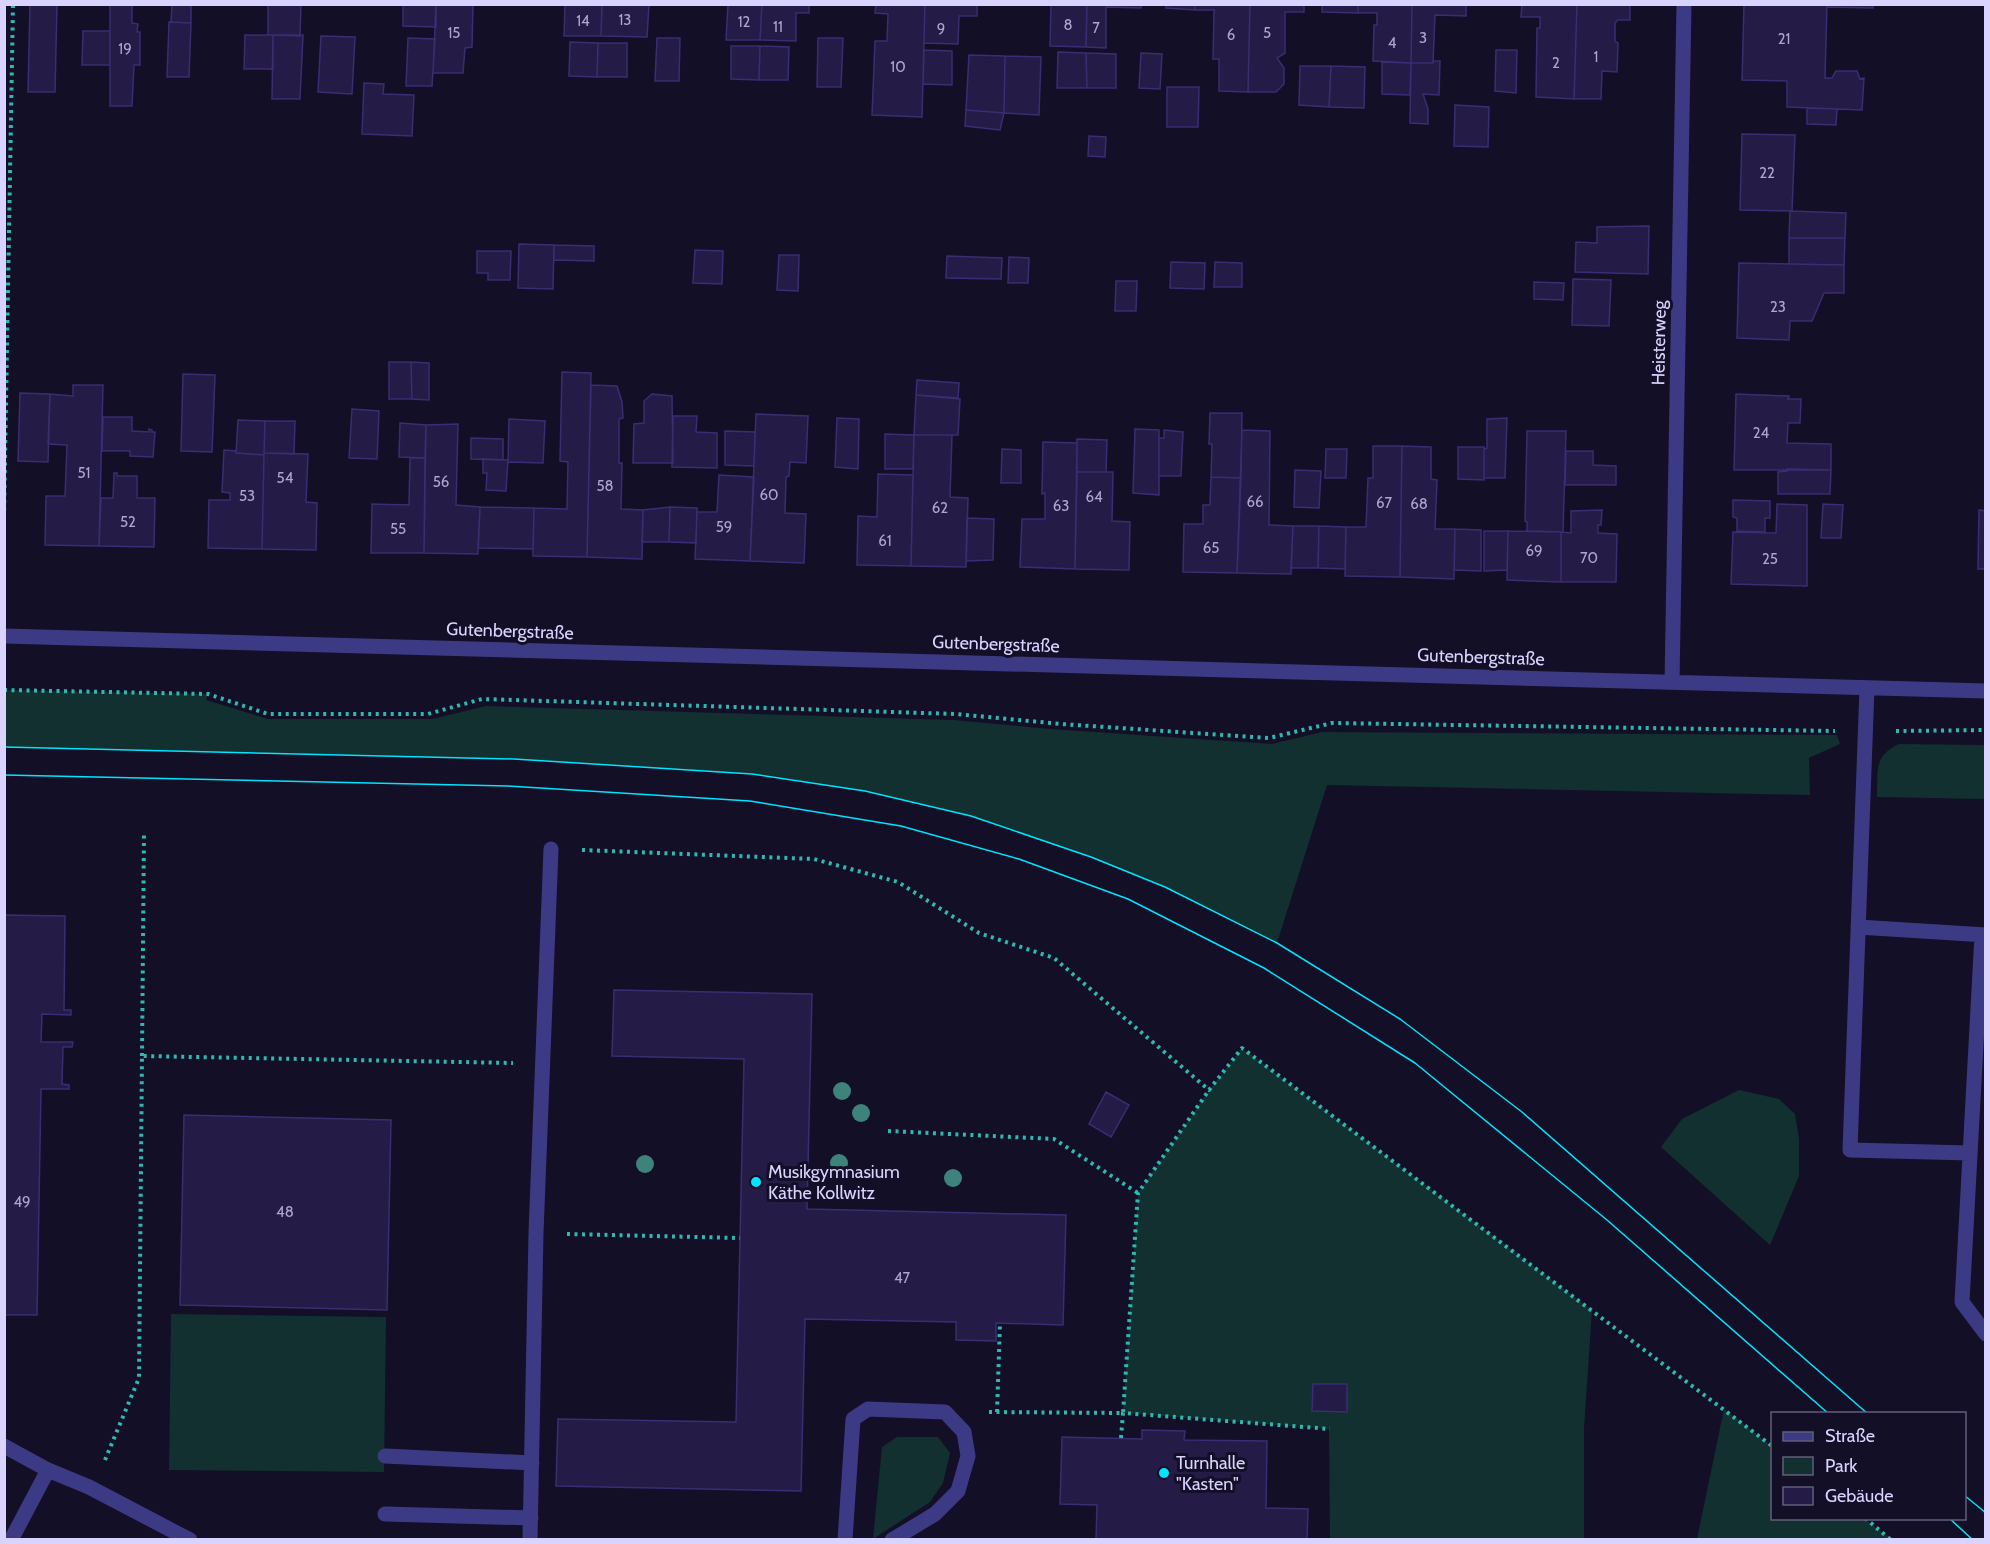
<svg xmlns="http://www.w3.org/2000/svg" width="1990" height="1544" viewBox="0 0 1990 1544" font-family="Cabin,sans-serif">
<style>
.green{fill:#12302f}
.building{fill:#241b47;stroke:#3b2d73;stroke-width:1.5}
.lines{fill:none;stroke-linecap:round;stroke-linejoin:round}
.path{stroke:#2fb8b0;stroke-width:4;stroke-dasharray:3 4.5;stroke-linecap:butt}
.minor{stroke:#3d3a85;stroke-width:15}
.tram{stroke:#00e5ff;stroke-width:1.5}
.tree{fill:#3d827b}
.poi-dot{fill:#00e5ff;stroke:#130f26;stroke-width:2}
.labels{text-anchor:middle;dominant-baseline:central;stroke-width:6;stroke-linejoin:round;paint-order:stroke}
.number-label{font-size:15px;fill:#aca6d1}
.street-label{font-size:18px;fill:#d9d4ff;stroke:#130f26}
.poi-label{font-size:18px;fill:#d9d4ff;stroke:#130f26;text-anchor:start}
</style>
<rect width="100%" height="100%" fill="#130f26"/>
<path class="green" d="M5,690L208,694L206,700L268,719H432L486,706L954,720L1050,729L1272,744L1322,732L1837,735L1840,744L1809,758L1810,795L1327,785L1277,943L1165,887L1091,857L971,816L865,791L752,774L514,759L5,747Z
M1899,744L1985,745V799L1877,797C1878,771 1873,756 1899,744Z
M1242,1048L1592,1310L1584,1428V1539H1330L1329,1429L1123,1413L1138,1193L1209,1090Z
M1739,1090L1779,1099L1795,1114L1799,1139V1176L1770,1245L1661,1147L1682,1119Z
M171,1314L386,1317L384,1472L169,1470Z
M1724,1409L1772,1446V1518L1865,1519L1891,1539H1697Z
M897,1437H938L950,1453L943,1483L930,1502L873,1539L882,1447Z"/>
<path class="building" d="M30,4H57L55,92H28Z
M110,4H132V23L138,24L137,32H140V65H134L132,106H110Z
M172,4H191V23L171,22Z
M268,4H301L300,36L268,35Z
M403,4H436V27L403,26Z
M436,4H473L472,47L465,48L463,73H433Z
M602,4H649L647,37L601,36Z
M602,4L601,36H564L565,5Z
M728,4H762L760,40H726Z
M762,4H809V13H796V41L760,40Z
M876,4H925L922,117L872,115L875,41H887L888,14L875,13Z
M925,4H977V16H959L958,44L924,43Z
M1087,4H1142L1141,8L1106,7V48L1086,47Z
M1087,4L1086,47L1050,46L1051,5L1033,4Z
M1166,4H1195V10L1166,8Z
M1195,4H1250L1248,92L1219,91V59H1213L1214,10H1195Z
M1250,4H1304V12H1285V53L1277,58L1284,68V84L1276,92H1248Z
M1322,4H1358V13L1322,12Z
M1358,4H1412L1411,63L1373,61L1374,25H1377V13H1358Z
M1412,4H1466V16L1435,15L1433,63H1411Z
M1522,4H1577L1574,99L1536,97L1537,28H1540V17H1521Z
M1577,4H1630V20H1618L1615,23V41L1618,43L1617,72L1602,71L1601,99H1574Z
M1744,4H1827L1825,78H1832L1836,71H1857L1860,79L1864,78L1862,110L1787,107V81L1742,80Z
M1827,4H1873V8L1827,7Z
M169,22L191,23L189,77H167Z
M83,31H110V65H82Z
M245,35H273V69H244Z
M273,35H303L300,99H272Z
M321,36L355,37L352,94L318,92Z
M408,38L435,39L432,86H406Z
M657,38H680L679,81H655Z
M818,38H843L841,87H817Z
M570,42L598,43L597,77L569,76Z
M598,43H627V77H597Z
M731,46H760L759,80L731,79Z
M760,46L789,47L788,80H759Z
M924,50L952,51V85L923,84Z
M1496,50H1517L1516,93L1495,91Z
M1058,52L1086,53L1087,88H1057Z
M1086,53L1116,54V88H1087Z
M1141,53L1162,54L1160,89L1139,88Z
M969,55L1005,56L1004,113L966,110Z
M1005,56L1041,57L1039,115L1004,113Z
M1433,61H1440L1439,95L1423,94L1428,109V124L1410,123L1411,63H1433Z
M1382,62L1411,63L1410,95L1382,94Z
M1300,66H1331L1329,107L1299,105Z
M1331,66L1365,67L1364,108L1329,107Z
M364,83L384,84L383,94L414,95L412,136L362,134Z
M1167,87H1199L1198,127H1167Z
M1455,105L1489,107L1488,147L1454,146Z
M1807,108L1837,109L1836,125L1807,124Z
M966,110L1004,113L1000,130L965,126Z
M1742,134L1795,135L1792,211L1740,210Z
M1089,136L1106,137L1105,157L1088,156Z
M1790,211L1846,213L1845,238H1789Z
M1649,226L1648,274L1575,272L1576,242L1597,243V227Z
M1789,238H1845L1844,265L1789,264Z
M519,244L554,245L553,289L518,288Z
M554,245L594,246V261L554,260Z
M695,250L723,251L722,284L693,283Z
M477,251H511L510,280H488V273H477Z
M779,255H799L798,291L777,290Z
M947,256L1002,258L1001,279L946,278Z
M1009,257L1029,258L1028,283H1008Z
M1171,262L1205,263L1204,289L1170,288Z
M1215,262L1242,263V287H1214Z
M1739,263L1844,265V293H1824L1812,321H1790L1789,340L1737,338Z
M1573,279L1611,280L1609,326L1572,325Z
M1116,281H1137L1136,311H1115Z
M1534,282L1564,283L1563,300L1534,299Z
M389,362H411L412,399H389Z
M411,362L429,363V400L412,399Z
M562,372L591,373L587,557L533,556L534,508L567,509L568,462L560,461Z
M183,374L215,375L212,452L181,451Z
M917,380L959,383L958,398L916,395Z
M73,385H103L99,546L45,545L46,496H65L67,445L48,444L50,394L73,396Z
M591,385L617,386L622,402L623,418L619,419V463H622L621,509L643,510L642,559L587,557Z
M20,393L50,394L48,462L18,461Z
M652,394L672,396L673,463H633L634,424L644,423V401Z
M1736,394L1789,396L1788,399H1801L1800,423H1788L1787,443L1831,444V470H1734Z
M916,395L960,399L958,435H914Z
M352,409L379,411L377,459L349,458Z
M1210,413H1242L1241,478L1211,477L1212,444H1209Z
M756,414L808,416L806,463L790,462L789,476L786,477L785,513L806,514L804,563L750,561Z
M673,416H697L696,432L717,433V468L672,467Z
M103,417H132V431L149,432V429L152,430V432H155L153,457L130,456V451H102Z
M837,418L859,419L858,469L835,467Z
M1507,418L1505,478H1484V449L1487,448V419Z
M509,419L545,421L543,463L508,462Z
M238,420L265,421L264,455L236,453Z
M265,421H295L294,454L264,453Z
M400,423L426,425L425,458L399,457Z
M458,424L456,505L480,507L478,554L424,553L426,425Z
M1135,429L1159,430V495L1133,493Z
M1164,430L1183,432L1181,476H1159V438H1164Z
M1242,430L1270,431L1269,525L1293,526L1291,574L1237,573Z
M725,431L755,432L754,466L725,465Z
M1527,431H1566L1563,532L1527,531V522L1525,521Z
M885,434L914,435L913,469H885Z
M914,435H952L950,497L968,498L966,567L911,566Z
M471,438L503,439V460L471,459Z
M1077,439L1107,440L1106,472H1077Z
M1043,442L1077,443L1075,569L1020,567L1022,519H1045V493L1042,494Z
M1373,446H1402L1400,577L1345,576L1346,527H1366L1368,478H1373Z
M1402,446L1431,447V479L1437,480L1435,529H1455L1454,579L1400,577Z
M1458,447H1484V480L1458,479Z
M1002,449L1021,450V483H1001Z
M1326,449H1347L1346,478H1325Z
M224,450L236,451V453L264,455L262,549L208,548L209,500H230V493L222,492Z
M1566,451H1593V465L1616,466V485H1565Z
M264,453L308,454L306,502L317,503L316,550L262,549Z
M410,458H425L424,553H371L372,504L409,505Z
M483,459L508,460L506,491L486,490L487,473H483Z
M1787,469L1831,470L1830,494H1778V472L1787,471Z
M1295,470L1321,471L1319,508L1294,507Z
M1077,472H1113L1112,521L1130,522L1129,570L1075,569Z
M114,473H117V476H137V498H155L154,547L99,546L101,498H113Z
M878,474L913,475L911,566L857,565L858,516L877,517Z
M719,475L754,477L750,561L695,559L697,512H717Z
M1211,477L1241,478L1237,573L1183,572L1184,524H1203V505H1210Z
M1733,500L1770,501V518H1765V532L1737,531V518L1733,517Z
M1777,504L1807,505V586L1731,584L1733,532L1776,533Z
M1823,504L1843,505L1841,538H1821Z
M480,507L534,508L533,549L478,548Z
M670,507L697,508L696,543L669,542Z
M670,507L669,542H642L643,510Z
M1602,510L1601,525H1598V533L1617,534L1616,582H1561V532L1571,533V511Z
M1979,510L1986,511V569H1978Z
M967,518L994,519L993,560L966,561Z
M1293,526H1319L1318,568H1291Z
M1319,526L1346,527L1345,569L1318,568Z
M1455,529L1481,530V571L1454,570Z
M1484,531H1508L1507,570L1484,571Z
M1508,531L1561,532V582L1507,580Z
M4,915L65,916L64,1010H71V1015L42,1014L41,1042H73L72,1047H63L62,1084L69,1085V1089H41L37,1315H4Z
M614,990L812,994L807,1209L1066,1215L1063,1325L996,1323V1341L956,1340V1322L805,1319L801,1491L556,1486L558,1419L736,1422L744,1059L612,1056Z
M1106,1092L1129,1105L1111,1137L1089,1124Z
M184,1115L391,1120L387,1310L180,1305Z
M1313,1384H1347V1412L1312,1411Z
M1142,1430L1185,1431L1184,1440L1267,1441L1266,1508L1308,1509L1307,1540H1096L1097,1505L1060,1504L1062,1437L1142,1439Z"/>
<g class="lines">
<path class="path" d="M4,518L13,4
M4,690L208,694L268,714H428L482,699L956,714L1061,724L1269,738L1332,723L1835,731
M1896,731L1986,730
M582,850L814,859L898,882L979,933L1054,958L1209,1090L1242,1048L1772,1446
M142,1056L144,832
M888,1131L1054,1139L1138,1193
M567,1234L740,1238
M989,1412L1123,1413L1138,1193L1209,1090
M997,1412L1000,1323
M1121,1438L1123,1413L1330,1429
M105,1460L139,1378L142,1056L513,1063
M1865,1518L1891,1540"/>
<path class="minor" d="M4,636L1986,691
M1672,682L1684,4
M1867,688L1850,1150L1970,1153
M1858,927L1986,935
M1982,935L1962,1302L1986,1334
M4,1446L48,1470L89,1487L190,1540
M385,1456L532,1463
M385,1514L531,1518
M11,1540L48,1470
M530,1540L536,1233L551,849
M845,1540L853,1419L868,1409L945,1412L964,1432L968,1456L958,1491L935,1514L892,1540"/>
<path class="tram" d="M4,747L514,759L752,774L865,791L971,816L1091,857L1165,887L1277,943L1400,1019L1522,1112L1868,1414
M4,775L508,786L750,801L901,826L1019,859L1128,899L1264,968L1415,1063L1607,1220L1829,1414
M1964,1495L1986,1513
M1949,1518L1973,1540"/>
</g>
<g class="tree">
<circle cx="842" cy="1091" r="9"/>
<circle cx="861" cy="1113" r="9"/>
<circle cx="839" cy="1163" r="9"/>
<circle cx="645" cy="1164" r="9"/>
<circle cx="953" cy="1178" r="9"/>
</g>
<g class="poi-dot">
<circle cx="756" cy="1182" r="6"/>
<circle cx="1164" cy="1473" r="6"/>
</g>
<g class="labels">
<g class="number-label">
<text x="625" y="20">13</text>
<text x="583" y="21">14</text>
<text x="744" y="22">12</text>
<text x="1068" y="25">8</text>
<text x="778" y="27">11</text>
<text x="1096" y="28">7</text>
<text x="941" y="29">9</text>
<text x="454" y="33">15</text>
<text x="1267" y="33">5</text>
<text x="1231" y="35">6</text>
<text x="1423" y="38">3</text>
<text x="1784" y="39">21</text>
<text x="1392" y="43">4</text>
<text x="125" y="49">19</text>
<text x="1596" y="57">1</text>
<text x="1556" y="63">2</text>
<text x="898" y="67">10</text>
<text x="1767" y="173">22</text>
<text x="1778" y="307">23</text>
<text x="1761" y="433">24</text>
<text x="84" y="473">51</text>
<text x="285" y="478">54</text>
<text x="441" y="482">56</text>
<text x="605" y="486">58</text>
<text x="769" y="495">60</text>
<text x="247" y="496">53</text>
<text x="1094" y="497">64</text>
<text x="1255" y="502">66</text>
<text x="1384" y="503">67</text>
<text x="1419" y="504">68</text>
<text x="1061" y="506">63</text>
<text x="940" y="508">62</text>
<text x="128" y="522">52</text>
<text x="724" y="527">59</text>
<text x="398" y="529">55</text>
<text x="885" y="541">61</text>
<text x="1211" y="548">65</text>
<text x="1534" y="551">69</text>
<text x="1589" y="558">70</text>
<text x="1770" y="559">25</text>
<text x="22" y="1202">49</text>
<text x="285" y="1212">48</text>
<text x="902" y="1278">47</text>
</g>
<g class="street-label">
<text transform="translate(1659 343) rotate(-89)">Heisterweg</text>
<text transform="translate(510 631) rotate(2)">Gutenbergstraße</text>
<text transform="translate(996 644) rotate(2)">Gutenbergstraße</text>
<text transform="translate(1481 657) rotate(2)">Gutenbergstraße</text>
</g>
<g class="poi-label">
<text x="768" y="1172">Musikgymnasium<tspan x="768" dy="21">Käthe Kollwitz</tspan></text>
<text x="1176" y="1463">Turnhalle<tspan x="1176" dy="21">"Kasten"</tspan></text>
</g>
</g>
<rect width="1990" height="1544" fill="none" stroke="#d9d4ff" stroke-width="12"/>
<rect x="1771" y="1412" width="195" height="108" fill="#130f26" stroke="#625e7d" stroke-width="1.5"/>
<rect x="1783" y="1432" width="30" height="9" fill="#3d3a85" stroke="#625e7d" stroke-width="1.5"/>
<text x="1825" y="1442" font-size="18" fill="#d9d4ff">Straße</text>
<rect x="1783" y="1457" width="30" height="18" fill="#12302f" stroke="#625e7d" stroke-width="1.5"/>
<text x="1825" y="1472" font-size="18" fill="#d9d4ff">Park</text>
<rect x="1783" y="1487" width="30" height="18" fill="#241b47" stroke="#625e7d" stroke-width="1.5"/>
<text x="1825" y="1502" font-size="18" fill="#d9d4ff">Gebäude</text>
</svg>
